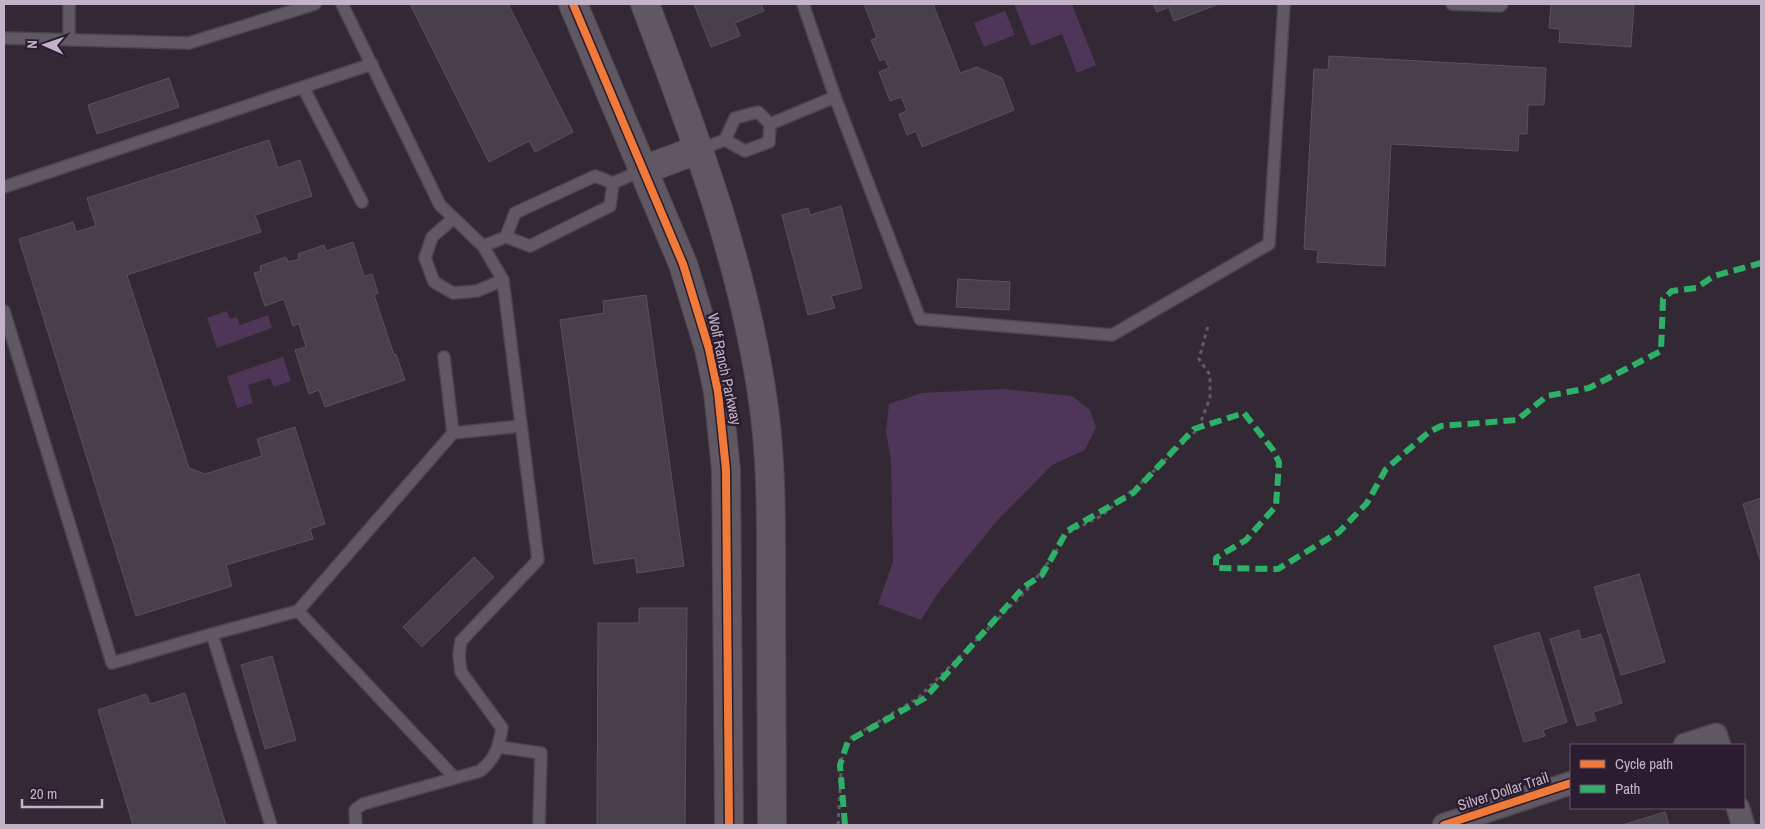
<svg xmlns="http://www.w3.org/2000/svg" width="1765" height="829" viewBox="0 0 1765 829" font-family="'Archivo Narrow',sans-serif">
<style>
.water{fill:#4f3558}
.building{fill:#473f4a;stroke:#5a515d}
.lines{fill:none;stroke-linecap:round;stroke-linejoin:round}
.lane-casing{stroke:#4c454e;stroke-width:14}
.street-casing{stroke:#4c454e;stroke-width:25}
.secondary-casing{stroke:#4c444f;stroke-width:30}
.path{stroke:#615a64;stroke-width:3;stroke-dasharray:4 4;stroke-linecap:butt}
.lane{stroke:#605963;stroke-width:11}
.street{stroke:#605963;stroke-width:22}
.secondary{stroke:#5f5762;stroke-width:28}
.quiet{stroke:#2db169;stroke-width:6;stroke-dasharray:12 6;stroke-linecap:butt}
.cycleway-casing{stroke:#2b1d2f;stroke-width:11}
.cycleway{stroke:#f17a3a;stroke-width:8}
.labels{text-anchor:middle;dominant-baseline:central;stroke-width:5;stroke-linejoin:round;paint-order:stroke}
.street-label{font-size:15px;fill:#c2b3c6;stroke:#2b1d2f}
</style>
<rect width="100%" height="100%" fill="#322935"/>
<path class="water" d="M1014,4H1072L1096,65L1077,73L1062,34L1031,46Z
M1005,11L1015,35L984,47L974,23Z
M227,311L230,319L237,317L240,325L268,315L272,328L217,348L207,318Z
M283,357L291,381L274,387L270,378L248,385L253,403L237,408L227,376Z
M1004,389L1072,396L1090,410L1096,427L1085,450L1052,465L995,523L938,593L921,620L878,604L893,562L891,460L886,432L889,404L922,393Z"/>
<path class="building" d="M410,4H508L573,132L535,152L529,141L489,162Z
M694,4H761L764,11L735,23L740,36L711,47Z
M864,4H933L960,73L977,67L1002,78L1014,110L922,147L916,131L907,135L899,114L907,111L901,97L890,101L879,72L889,68L885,59L880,61L871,40L877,38Z
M1153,4H1219L1174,21L1169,7L1157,12Z
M1551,4H1634L1631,47L1559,42L1560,29L1549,28Z
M1329,56L1546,68L1544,105H1528L1527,134H1519L1518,151L1391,144L1385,266L1317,262L1318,250L1304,249L1314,69L1328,70Z
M169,78L179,107L97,134L88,105Z
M269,140L278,168L300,160L312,196L255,215L261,232L127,275L189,468L205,474L262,456L257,439L295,427L325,524L310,529L313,539L226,565L232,586L136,616L19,239L73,222L76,232L96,226L87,198Z
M841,206L862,288L831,296L835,308L808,315L782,215L808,208L810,215Z
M353,242L364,276L372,274L378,293L374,295L394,355L396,354L405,380L325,407L319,390L309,394L295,350L306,347L299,324L293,326L284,299L265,306L254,273L261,271L260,266L286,257L288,262L299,259L298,254L324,245L326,251Z
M958,279L1010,282L1009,310L956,307Z
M646,295L684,566L637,573L635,558L594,564L560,320L604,313L603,301Z
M1761,498V563L1743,504Z
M474,557L494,577L422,647L403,627Z
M1639,574L1665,662L1621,675L1594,587Z
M639,608H687L685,825H597L598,623H639Z
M1579,630L1581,640L1601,634L1622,703L1593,712L1596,720L1577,726L1550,639Z
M1539,632L1567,722L1543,730L1545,736L1524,742L1494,646Z
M272,656L296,740L265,749L241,665Z
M185,693L226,825H133L98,710L146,694L150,704Z
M1665,812L1669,825H1622Z"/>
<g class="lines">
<g class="lane-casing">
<path id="lane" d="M342,4L440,205L483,246L506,237L530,246L610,206L613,183
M1452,4L1500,6L1502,4
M4,38L189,43L315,4
M69,40V4
M303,87L362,202
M835,97L920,319L1112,335L1269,244L1284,4
M770,124L835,97L803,4
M725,140L745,151L769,142L770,124
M700,149L725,140L735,118L758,112L770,124
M4,187L372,64
M454,218L432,237L425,258L434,282L453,293L477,291L503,280
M506,237L515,213L595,176L613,183L643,170
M4,311L112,663L212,634L271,825
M444,357L453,433
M298,611L454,777
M212,634L298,611L453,433L521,426
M499,747L541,753L539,825
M356,825L355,810L363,804L480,771C495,759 499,747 502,728L461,672L459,655L461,641L538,560L503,280L483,246"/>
</g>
<g class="street-casing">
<path id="street" d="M1685,745L1716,735L1719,745
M1738,808L1743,825
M1444,825L1571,783"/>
</g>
<g class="secondary-casing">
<path id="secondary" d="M573,4L683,264L709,349L718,392L726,470L729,825
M645,4C695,136 745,267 764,408C772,468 771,528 771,589C771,668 772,746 772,825
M643,170L700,149"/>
</g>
<path class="path" d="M838,825L842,755L851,738L918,698L1026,591L1054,555L1066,534L1101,516L1141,483L1198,429L1210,398V375L1199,359L1208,326"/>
<use href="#lane" class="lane"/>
<use href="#street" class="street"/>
<use href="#secondary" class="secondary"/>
<path class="quiet" d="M845,825L840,765L848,741L925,698L1025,586L1042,575L1067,531L1133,493L1194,429L1244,413L1273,450L1279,462L1276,506L1246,540L1216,558V568L1278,569L1339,532L1367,503L1386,469L1429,432L1441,426L1517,420L1547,396L1589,388L1661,351L1663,299L1672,291L1696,288L1714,276L1761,263"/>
<g class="cycleway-casing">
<path id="cycleway" d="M573,4L683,264L709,349L718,392L726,470L729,825
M1444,825L1571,783"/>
</g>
<use href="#cycleway" class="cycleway"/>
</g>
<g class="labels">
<g class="street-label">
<text transform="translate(725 369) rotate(78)">Wolf Ranch Parkway</text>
<text transform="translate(1503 791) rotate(-18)">Silver Dollar Trail</text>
</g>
</g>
<rect width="1765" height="829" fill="none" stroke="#c2b3c6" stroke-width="10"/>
<rect x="1570" y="744" width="175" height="65" fill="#2b1d2f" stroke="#67596b"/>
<rect x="1580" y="760" width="25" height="8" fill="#f17a3a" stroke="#67596b"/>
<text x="1615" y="769" font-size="15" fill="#c2b3c6">Cycle path</text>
<rect x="1580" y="785" width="25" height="8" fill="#2db169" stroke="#67596b"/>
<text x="1615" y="794" font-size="15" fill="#c2b3c6">Path</text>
<g transform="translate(45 45) rotate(272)" stroke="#2b1d2f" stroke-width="4" paint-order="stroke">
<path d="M0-4L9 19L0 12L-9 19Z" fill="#c2b3c6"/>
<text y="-8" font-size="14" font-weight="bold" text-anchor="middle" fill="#c2b3c6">N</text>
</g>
<path d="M22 799v8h80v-8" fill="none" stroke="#c2b3c6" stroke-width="2.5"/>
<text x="30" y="799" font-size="15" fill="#c2b3c6" stroke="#2b1d2f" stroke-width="4" paint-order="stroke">20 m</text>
</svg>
